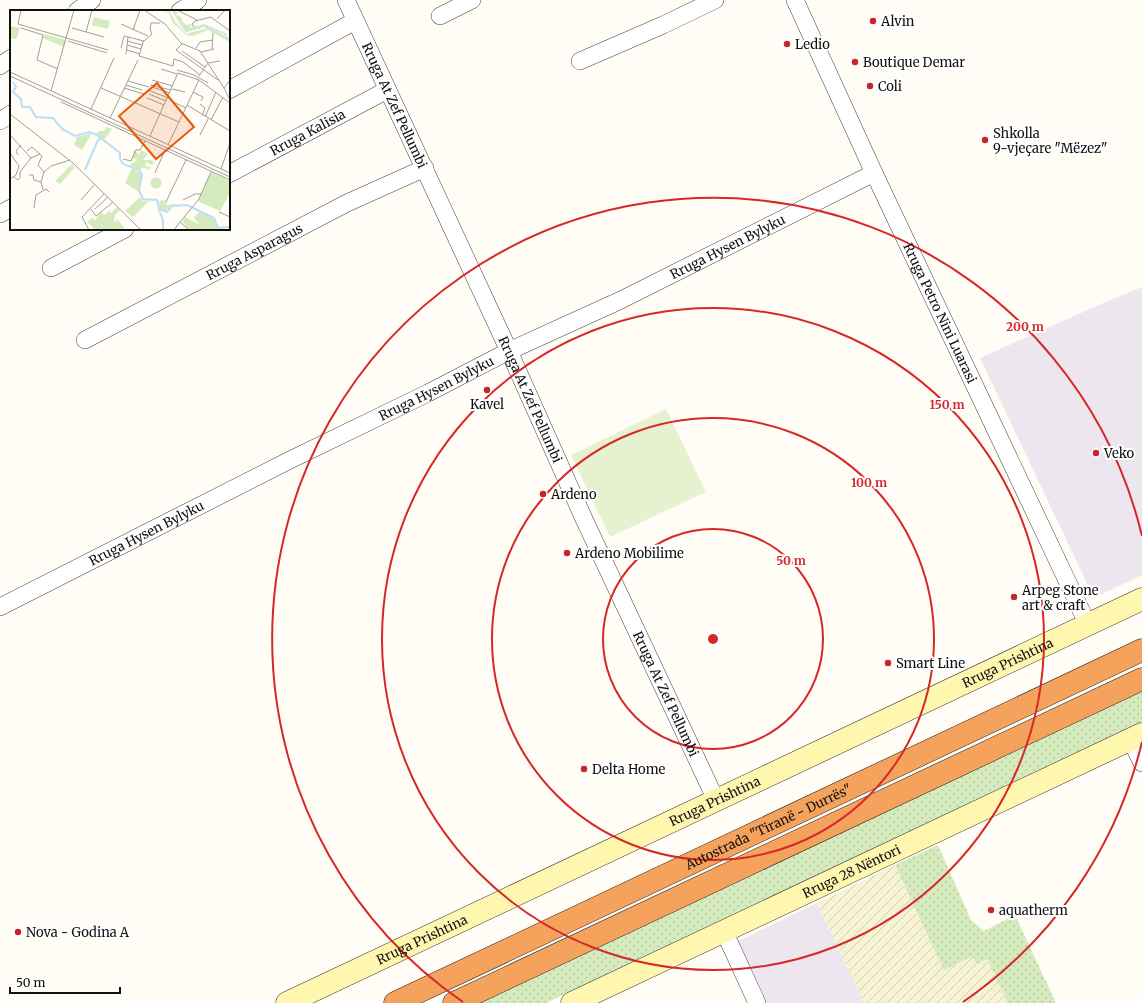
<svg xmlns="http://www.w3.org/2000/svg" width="1142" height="1003" viewBox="0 0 1142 1003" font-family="Merriweather,serif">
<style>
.industrial{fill:#eee6ef}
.farmland{fill:url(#farmland-furrows)}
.grass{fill:url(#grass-dots)}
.pitch{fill:#e6f2cf}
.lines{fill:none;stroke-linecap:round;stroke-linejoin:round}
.minor-casing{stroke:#444;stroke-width:18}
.secondary-casing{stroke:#333;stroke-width:23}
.motorway-casing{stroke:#222;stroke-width:23}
.minor{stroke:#fff;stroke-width:17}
.secondary{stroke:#fff6b0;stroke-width:22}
.motorway{stroke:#f5a25d;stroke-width:22}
.ring{fill:none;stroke:#d62828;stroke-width:2}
.poi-dot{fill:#c4262e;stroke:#fff;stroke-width:1.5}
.labels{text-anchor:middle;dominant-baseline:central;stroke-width:4;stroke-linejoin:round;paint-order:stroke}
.poi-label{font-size:13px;fill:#111;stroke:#fff;text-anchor:start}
.street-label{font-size:13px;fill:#111;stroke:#fff}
.inset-river{fill:none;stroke:#b9e0f7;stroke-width:2}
.inset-road{fill:none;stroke:#a09f9a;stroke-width:1}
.view{fill:#e8590c;fill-opacity:0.15;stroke:#e8590c;stroke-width:2}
.inset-edge{fill:none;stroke:#111;stroke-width:2}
.centre{fill:#d62828;stroke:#fff;stroke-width:2}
.ring-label{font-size:12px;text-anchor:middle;font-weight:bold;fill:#d62828;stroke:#fff;stroke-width:4;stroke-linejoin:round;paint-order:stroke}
</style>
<defs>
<pattern id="farmland-furrows" width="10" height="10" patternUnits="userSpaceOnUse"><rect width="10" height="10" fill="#f6f3d4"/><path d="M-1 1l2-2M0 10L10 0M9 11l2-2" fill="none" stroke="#d2cfb5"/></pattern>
<pattern id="grass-dots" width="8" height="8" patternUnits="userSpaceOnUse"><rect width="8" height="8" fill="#d5ebbd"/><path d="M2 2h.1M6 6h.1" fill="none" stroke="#b6c8a1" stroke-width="1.8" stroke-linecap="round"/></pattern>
</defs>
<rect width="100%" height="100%" fill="#fffdf5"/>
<path class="industrial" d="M1142,287V575L1094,598L980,358L1101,304Z
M817,903L864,1003H767L738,941Z"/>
<path class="farmland" d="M895,865L944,969L973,956L987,959L1008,1003H864L817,903Z"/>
<path class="grass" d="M1142,688V722L546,1003H472Z
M938,845L971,920L984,931L1015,915L1056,1003H1008L987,959L977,964L973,956L944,970L895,865Z"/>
<path class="pitch" d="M666,409L706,492L610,537L571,455Z"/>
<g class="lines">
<g class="minor-casing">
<g id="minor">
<path id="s1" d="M346,0L509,351L584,519L716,800"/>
<path id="s2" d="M795,0L874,173L1088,625"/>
<path d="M77,11L92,0"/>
<path d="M180,11L198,0"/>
<path d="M440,16L472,0"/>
<path d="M580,61L663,25L715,0"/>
<path d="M0,66L11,58"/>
<path d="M229,90L355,21"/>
<path d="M0,121L11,114"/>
<path id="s3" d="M229,174L387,90"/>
<path d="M0,214L11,208"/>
<path d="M51,268L125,229"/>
<path id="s4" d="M85,340L347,203L425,168"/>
<path id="s5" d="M0,607L290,460L428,393L509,351L621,300L874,173"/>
<path d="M1131,740L1142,763"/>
<path d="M724,931L757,1003"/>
</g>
</g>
<g class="secondary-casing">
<g id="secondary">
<path id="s6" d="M287,1003L1142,599"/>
<path id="s7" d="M572,1003L1142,734"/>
</g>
</g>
<g class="motorway-casing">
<g id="motorway">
<path id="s8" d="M395,1003L1142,650"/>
<path d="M454,1003L1142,679"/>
</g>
</g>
<use href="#minor" class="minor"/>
<use href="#secondary" class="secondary"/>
<use href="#motorway" class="motorway"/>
</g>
<g class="ring">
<circle cx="713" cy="639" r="110"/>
<circle cx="713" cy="639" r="221"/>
<circle cx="713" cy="639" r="331"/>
<path d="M1142 742A441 441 0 0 1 963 1002M463 1002A441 441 0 1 1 1142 536"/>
</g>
<g class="poi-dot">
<circle cx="873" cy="21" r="4"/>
<circle cx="787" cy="44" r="4"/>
<circle cx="855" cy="62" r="4"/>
<circle cx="870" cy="86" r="4"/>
<circle cx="985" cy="140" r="4"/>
<circle cx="487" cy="390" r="4"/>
<circle cx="1096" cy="453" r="4"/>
<circle cx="543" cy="494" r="4"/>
<circle cx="567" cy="553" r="4"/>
<circle cx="1014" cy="597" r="4"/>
<circle cx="888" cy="663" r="4"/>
<circle cx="584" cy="769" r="4"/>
<circle cx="991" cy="910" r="4"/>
<circle cx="18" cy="932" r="4"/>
</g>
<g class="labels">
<g class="poi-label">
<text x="881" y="21">Alvin</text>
<text x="795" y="44">Ledio</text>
<text x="863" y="62">Boutique Demar</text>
<text x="878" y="86">Coli</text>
<text x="993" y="133">Shkolla<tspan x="993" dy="15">9-vjeçare "Mëzez"</tspan></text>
<text x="487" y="404" text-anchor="middle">Kavel</text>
<text x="1104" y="453">Veko</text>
<text x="551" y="494">Ardeno</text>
<text x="575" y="553">Ardeno Mobilime</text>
<text x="1022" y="590">Arpeg Stone<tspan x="1022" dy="15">art &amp; craft</tspan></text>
<text x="896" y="663">Smart Line</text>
<text x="592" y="769">Delta Home</text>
<text x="999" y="910">aquatherm</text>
<text x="26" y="932">Nova - Godina A</text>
</g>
<g class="street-label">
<text stroke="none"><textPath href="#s1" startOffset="116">Rruga At Zef Pellumbi</textPath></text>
<text stroke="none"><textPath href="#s3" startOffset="89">Rruga Kalisia</textPath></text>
<text stroke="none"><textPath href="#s5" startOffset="812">Rruga Hysen Bylyku</textPath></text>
<text stroke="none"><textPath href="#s4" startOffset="191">Rruga Asparagus</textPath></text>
<text stroke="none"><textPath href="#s2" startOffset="345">Rruga Petro Nini Luarasi</textPath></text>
<text stroke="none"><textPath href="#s5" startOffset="488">Rruga Hysen Bylyku</textPath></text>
<text stroke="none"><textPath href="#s1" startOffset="440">Rruga At Zef Pellumbi</textPath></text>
<text stroke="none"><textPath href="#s5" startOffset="164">Rruga Hysen Bylyku</textPath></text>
<text stroke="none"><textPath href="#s6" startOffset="797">Rruga Prishtina</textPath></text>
<text stroke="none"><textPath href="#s1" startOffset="764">Rruga At Zef Pellumbi</textPath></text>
<text stroke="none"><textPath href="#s6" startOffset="473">Rruga Prishtina</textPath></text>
<text stroke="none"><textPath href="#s8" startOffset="413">Autostrada "Tiranë - Durrës"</textPath></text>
<text stroke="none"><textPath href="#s7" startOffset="309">Rruga 28 Nëntori</textPath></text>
<text stroke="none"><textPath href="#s6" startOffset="149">Rruga Prishtina</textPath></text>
</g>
</g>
<g transform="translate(10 10)">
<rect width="220" height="220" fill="#fffdf5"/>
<path d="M152,0L160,2L166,13L176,24L198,18L211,23L219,29L220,32L198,20L183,26L176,25L162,12L159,3ZM161,0L168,2L166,5L172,8V11L176,15L182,14L180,18L194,14L214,22L197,16L176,22ZM84,7L100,11L98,19L82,15ZM0,16L10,18L7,28L4,29L0,28ZM34,24L56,30L54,37L33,28ZM96,117L102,119L94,130L87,124L89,121H94ZM82,123L72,140L64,135L67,127ZM123,140L129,144L131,140L138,144L133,150H141L148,154L143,152V156L136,152L135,156L141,157L139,160L132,157L131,160L120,155L127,150L123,148ZM122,158L132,164L129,182L115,173ZM201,162L220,171V183L210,201L188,191ZM140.5 173a5.5 5.5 0 1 1 11 0a5.5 5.5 0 1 1-11 0ZM130,187L133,191L140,190L123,207L115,201ZM153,190L157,192L156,195L166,194V195L161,196L156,201L150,200L149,191ZM107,197L110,200L105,205L104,212L108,210L114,217L113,220H86L77,212L82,208L85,210L91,202L95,205L99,201L101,203ZM189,202L204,209L208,220H179L172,211L175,207L190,215L184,208Z" fill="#d5ebbd"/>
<path d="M62,154L65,157L50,174L45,171Z" fill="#d5ebbd"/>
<path d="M160,0L175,21L197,16L215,23L220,30L213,23L194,17L175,22Z" fill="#b9e0f7"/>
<path class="inset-river" d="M3,72L6,77L3,82L11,89L12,97H20L26,107L43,108L52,119L65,126L79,122L87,125L110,143V149L113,154L129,160L132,165L129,180L133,189L147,190L149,199L157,202L162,196L177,195L204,208L208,218L220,217M75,160L88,130L92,128M149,200L153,210V220"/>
<path class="inset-road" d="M11,0L8,14L98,40M134,0L155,14L171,33L190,41L214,78M167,0L187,10M207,9L215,0M150,13H141L140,19L142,24L133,32L129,46L163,56L164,49L173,52L190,65M111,14L138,26M184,17L182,14L185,11L201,7L220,21M11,18L33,25L27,50L48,59M62,18L94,27M123,20L130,0M76,22L82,0M58,31L97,43M117,31L132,35M172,34L166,40L208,70M117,35L131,39M111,38L114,26L134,31M186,38L190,32L203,30M202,39L203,23M117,40L130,44M172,41L195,57M191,42L204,39M116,44L118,27M151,59L167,64M167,60L184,65L198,73M0,62L220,163M0,66L220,167M189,66L198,53L210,51M142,70L163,76M220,70L214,78L220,90M118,71L139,77M116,75L132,80M140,75L161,80M142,77L160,83M91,78L169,112M114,78L134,84M162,79L175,82M138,80L158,88M41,81L64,0M183,82L193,87L191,91M139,84L156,91M137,88L154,95M161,91L176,98M51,92L220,170M190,94L195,98L192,106M177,95L220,121M81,99L104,48M0,104L63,153L131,220M195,107L206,82M100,108L128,50M201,110L213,87M0,125L21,148L30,144M190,125L198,109M140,126L168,63L189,70L220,93M158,135L189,70M17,141L22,137L32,146L28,155L34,162M0,143L9,156L6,165L0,169M8,145L6,141L11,135M113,149L121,151L126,140H130L135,131M211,159L220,133M145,163L155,140M19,165H23L24,170L31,172M4,167L8,170L10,168V162L21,148M33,180L31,172L34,162L41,156L60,150M71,190L85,174M173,190L185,184H191M156,192L176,150M24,198L26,185L36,179L39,182M81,199L86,206L103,192M85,199L98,187M209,202L220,207M170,212L189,189L201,162M79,220L72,207L94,184M164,220L170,212L179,220"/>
<path class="view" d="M147,73L184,117L146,149L109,106Z"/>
<rect width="220" height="220" class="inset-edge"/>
</g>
<circle cx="713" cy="639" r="6" class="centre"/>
<g class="ring-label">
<text x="1025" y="331">200 m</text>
<text x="947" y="409">150 m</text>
<text x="869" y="487">100 m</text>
<text x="791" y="565">50 m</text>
</g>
<path d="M10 987v6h110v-6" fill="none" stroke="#111111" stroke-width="2"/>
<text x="16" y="987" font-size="12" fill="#111111" stroke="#ffffff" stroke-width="3" paint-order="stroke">50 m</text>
</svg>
